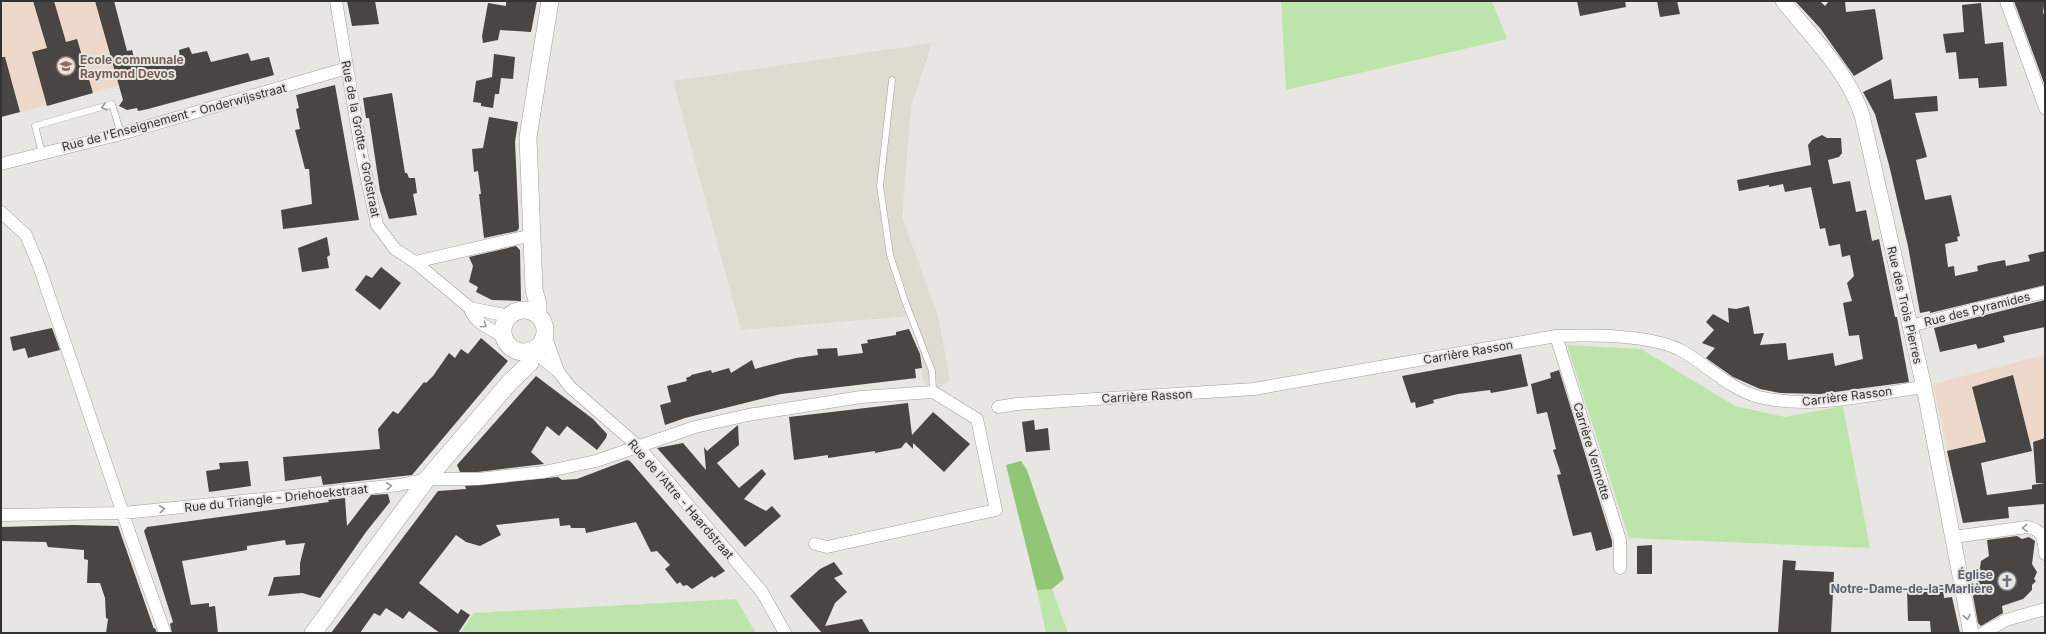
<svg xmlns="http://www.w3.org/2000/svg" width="2046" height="634" viewBox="0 0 2046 634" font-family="Inter,sans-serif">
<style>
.built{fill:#dedbd0}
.education{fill:#edd8ca}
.green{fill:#bde5ab}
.forest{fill:#90c675}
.building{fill:#484543}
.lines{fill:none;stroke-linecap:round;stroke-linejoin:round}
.service-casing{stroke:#9e9d99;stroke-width:7}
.minor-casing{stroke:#9e9d99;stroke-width:13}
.tertiary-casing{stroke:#9e9d99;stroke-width:16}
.secondary-casing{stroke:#9e9d99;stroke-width:18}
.service{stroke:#fff;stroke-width:6}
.minor{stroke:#fff;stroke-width:12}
.tertiary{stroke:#fff;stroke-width:15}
.secondary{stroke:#fff;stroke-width:17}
.oneway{stroke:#989898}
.labels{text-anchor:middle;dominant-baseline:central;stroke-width:4;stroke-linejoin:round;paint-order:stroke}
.education-label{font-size:12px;font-weight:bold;fill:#785e54;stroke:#e7e6e2;text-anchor:start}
.street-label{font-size:12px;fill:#323230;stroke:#e7e6e2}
.worship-label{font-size:12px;font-weight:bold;fill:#5b616d;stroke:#e7e6e2;text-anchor:end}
</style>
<rect width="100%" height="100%" fill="#e7e6e2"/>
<path class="built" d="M932,43L911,107L902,217L938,316L950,380L933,392L923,381L920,354L911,316L741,330L673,81Z"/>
<path class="education" d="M1,1H114L135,81L2,117Z
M2045,355V438L1950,461L1933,384Z"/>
<path class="green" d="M1281,1H1492L1507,39L1286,90Z
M1567,345L1641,349L1735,406L1785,417L1843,406L1870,548L1629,538Z
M1052,589L1068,633H1046L1037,590Z
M736,599L756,633H460L474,613Z"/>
<path class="forest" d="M1021,461L1027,470L1064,579L1052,589L1037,590L1006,465Z"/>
<path class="building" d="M33,1H54L66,42L77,39L93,93L47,106L32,52L47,48Z
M95,1H114L127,51L132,50L136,65L158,58L160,63L180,58L179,50L189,47L192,54L207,51L211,62L248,53L251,61L269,57L274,75L148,109L138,111L137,108L127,110L119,106L123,100Z
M347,1H375L379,24L352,26Z
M506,1H537L531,32L500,30L498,40L483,43L482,36L488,3L506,6Z
M1577,1H1625L1626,7L1580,16Z
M1657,1H1677L1680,14L1660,17Z
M1795,1H1820L1825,6L1829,1H1845L1846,12L1875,9L1883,59L1854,76L1820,28Z
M2014,1H2045L2043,12L2045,17V86Z
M1981,3L1985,44L2003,42L2007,86L1979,88L1978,78L1959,79L1956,52L1946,53L1943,34L1964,32L1962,5Z
M494,54L515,57L513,79L501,78L499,94H495L493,108L481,106V103L473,102L476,81L492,77Z
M1,57H5L20,112L1,117Z
M1891,79L1894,99L1937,96L1938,111L1915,113L1927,157L1916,160L1925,200L1951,195L1960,236L1957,237L1958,241L1945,244L1948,267L1954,266L1955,276L1978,271L1977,266L1989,263L2005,260L2006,266L2030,261L2028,255L2045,251V285L1930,313V311L1920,313L1908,246L1889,165L1875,114L1863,92Z
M335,85L359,220L283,229L281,210L312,204L309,169H305L295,130L300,129L296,109L299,108L296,95Z
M392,93L405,173H407L409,178H415L417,193L413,194L417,215L389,219L380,191L369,118H366L363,98Z
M489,117L518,122L515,142L519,228L517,231L484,238L479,194H481L478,171L474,172L472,149L483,148Z
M1822,135L1827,138H1841L1842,153L1839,157L1828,160L1833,184L1850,181L1856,212L1866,210L1872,241L1879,239L1895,317H1897L1909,382L1820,394L1780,393L1760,389L1733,377L1706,358L1715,348L1702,343L1714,330L1706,322L1713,314L1729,323L1728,308L1736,309L1749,306L1754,334L1764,333L1760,345L1786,343L1788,360L1833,353L1835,366L1863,359L1859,335L1849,336L1843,303L1852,301L1847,283L1854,276L1850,255L1842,257L1840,244L1829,246L1825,228L1820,229L1811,187L1785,192L1783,184L1769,187V185L1739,191L1737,180L1811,165L1808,145L1812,140Z
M327,237L330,255L327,257L329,268L302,272L298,248Z
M516,246L520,250L521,301L492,300L476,292L478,287L469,282L473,266L469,257Z
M381,267L401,283L380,310L355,290L366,275L372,278Z
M2045,300V327L2003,336L2005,342L1978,349L1976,344L1940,352L1934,328Z
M52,328L60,350L28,358L25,348L13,351L10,337Z
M909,329L920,354L922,368L915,369L916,378L781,394L685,418L665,425L660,405L671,402L667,386L687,381L686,378L691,376V375L711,370L712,373L729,368L731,373L752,360L755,369L796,358L818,355L817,349L837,348L838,356L863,353L861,344L868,343L867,340L896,335V332Z
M481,338L508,361L412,475L323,485L321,476L285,481L283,457L380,449L378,429L393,411L398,414L424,382L426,383L433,376L449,353L455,358L461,349L468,354Z
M1521,354L1528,386L1491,393L1490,390L1458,394L1433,400L1434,403L1416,408L1415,402L1411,403L1402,376Z
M1559,370L1612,541V547L1596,551L1591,532L1573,536L1557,475L1561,474L1553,450L1556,449L1547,412L1537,414L1531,384L1551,378L1550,373Z
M2013,375L2032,451L1981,463L1987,495L2032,489V485L2045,483V504L2008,507L2009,518L1963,523L1947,451L1986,442L1972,387Z
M536,376L593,419L607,434L606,438L597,450L567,426L559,436L547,426L531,452L544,464L478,472H460L457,465Z
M908,403L912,435L933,412L970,444L944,472L913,443V449L906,442L901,448L875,453V451L828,458V455L794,460L789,417Z
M1034,420L1035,430L1048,428L1050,450L1026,452L1022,422Z
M738,425L739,445L717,463L739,488L762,469L766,474L744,499L766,511L772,506L781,516L745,547L657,448L683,443L706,470L704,447L707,451Z
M2045,438V483H2036L2033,442Z
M627,460L630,461L725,571L714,578L712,576L692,589L687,585L683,586L680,582L677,584L665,569L670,565L657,551L651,552L636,522L586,533L585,528H571L570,525L560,526L559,518L496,525L501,535L480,546L466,542L456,535L419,583L458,614L461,609L470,615L458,633H440L409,611L403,619L386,608L380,616L374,613L360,633H331L438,491L466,489L465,486L558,477L562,480L577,479Z
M248,461L251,486L209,492L206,471L220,469L219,463Z
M388,494L390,502L366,532L320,598L302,593L268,596L274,577L300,575V563L305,543L286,545L285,540L247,546V550L182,561L191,605L209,603V607L215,606L218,633H172L170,624L173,622L144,531L147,527L329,502L328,500L345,498L347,526L371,495Z
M73,525L118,526L154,629L155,628L157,633H106L108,619L106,618L105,598L100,583H87L88,560L84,559V550L48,547L46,542L1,541V527Z
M2017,536L2022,539L2029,537L2035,541L2032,564L2037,572L2034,579L2036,581L2032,585V590L2023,599L2002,606L2003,613L1981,626L1978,623L1973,596L1978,590L1977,571L1980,568L1981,561L1989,556L1987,540Z
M1652,545V574H1637V546Z
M1783,560L1796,561L1795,570L1834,572L1831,633H1778Z
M834,562L843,574L834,578L847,592L835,603L825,626L862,619L870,633H822L790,596L820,569Z
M1943,585L1944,598L1952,597L1960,633H1931L1930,621H1908L1907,589Z"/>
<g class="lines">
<g class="service-casing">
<path id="service" d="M892,80L880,186L890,255L905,301L932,371L933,392
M42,153L35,126L112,104L121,134"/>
</g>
<g class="minor-casing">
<path id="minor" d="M336,1L362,156L377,225L395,249L415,262L470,308C472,322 493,330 504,337
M2006,1L2045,108
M1,164L121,134L347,68
M1,212L26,235L39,266L134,546L165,633
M415,262L532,235
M470,308L509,316
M1910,326L2045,292
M544,332L558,371L570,387L638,446L762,592L785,633
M1556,336L1620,540V568
M532,350L558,371
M998,407L1017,404L1254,389L1556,336C1592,335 1653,334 1684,352C1709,367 1730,389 1759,397C1813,410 1870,394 1924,387
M1,515L124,513L399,485L427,479H478L544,472L596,461L695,427L748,415L861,397L933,392L977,419L996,510L827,547L815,544
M1953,537L2027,527C2043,529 2044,540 2045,554
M1983,633L2006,620L2045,609"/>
</g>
<g class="tertiary-casing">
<path id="tertiary" d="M1783,1C1811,36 1848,72 1862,115L1924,387L1971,633"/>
</g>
<g class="secondary-casing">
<path id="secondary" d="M503 331a21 21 0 1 1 42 0a21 21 0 1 1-42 0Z
M538,315V304L534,290L528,137L550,1
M313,633L427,479L509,383L530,363V350"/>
</g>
<use href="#service" class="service"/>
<use href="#minor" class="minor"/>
<use href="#tertiary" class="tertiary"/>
<use href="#secondary" class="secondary"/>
</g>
<defs><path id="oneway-chevron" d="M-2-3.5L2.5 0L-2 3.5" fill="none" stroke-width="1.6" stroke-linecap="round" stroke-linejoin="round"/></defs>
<g class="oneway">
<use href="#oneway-chevron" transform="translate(104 107) rotate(164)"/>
<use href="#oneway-chevron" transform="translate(484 325) rotate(34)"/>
<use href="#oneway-chevron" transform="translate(389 486) rotate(-6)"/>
<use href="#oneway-chevron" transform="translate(162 509) rotate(-6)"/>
<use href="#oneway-chevron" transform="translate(2025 528) rotate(177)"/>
<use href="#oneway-chevron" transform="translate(1967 617) rotate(80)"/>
</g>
<defs>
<g id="school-ring" transform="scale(1)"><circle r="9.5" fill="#e7e6e2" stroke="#8d6e63" stroke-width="1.5"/><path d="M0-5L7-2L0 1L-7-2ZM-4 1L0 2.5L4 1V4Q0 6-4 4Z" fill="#8d6e63"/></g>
<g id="church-ring" transform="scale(1)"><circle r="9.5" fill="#e7e6e2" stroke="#6b7280" stroke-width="1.5"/><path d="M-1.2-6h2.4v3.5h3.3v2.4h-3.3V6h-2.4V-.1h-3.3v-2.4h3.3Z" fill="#6b7280"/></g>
</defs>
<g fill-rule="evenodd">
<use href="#school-ring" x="66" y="66"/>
<use href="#church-ring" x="2007" y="581"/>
</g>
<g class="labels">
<g class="education-label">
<text x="80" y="59">Ecole communale<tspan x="80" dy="14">Raymond Devos</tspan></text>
</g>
<g class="street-label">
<text transform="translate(174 117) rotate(-15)">Rue de l'Enseignement - Onderwijsstraat</text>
<text transform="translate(361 139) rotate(79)">Rue de la Grotte - Grotstraat</text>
<text transform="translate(1905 305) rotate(77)">Rue des Trois Pierres</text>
<text transform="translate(1977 309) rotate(-14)">Rue des Pyramides</text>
<text transform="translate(1468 352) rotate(-10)">Carrière Rasson</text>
<text transform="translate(1147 396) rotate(-3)">Carrière Rasson</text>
<text transform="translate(1847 396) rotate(-7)">Carrière Rasson</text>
<text transform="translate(1592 451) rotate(73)">Carrière Vermotte</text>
<text transform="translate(276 498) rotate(-6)">Rue du Triangle - Driehoekstraat</text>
<text transform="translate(681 499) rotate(49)">Rue de l'Attre - Haardstraat</text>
</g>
<g class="worship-label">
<text x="1993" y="574">Église<tspan x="1993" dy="14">Notre-Dame-de-la-Marlière</tspan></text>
</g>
</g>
<rect width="2046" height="634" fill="none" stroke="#323230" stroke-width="4"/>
</svg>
